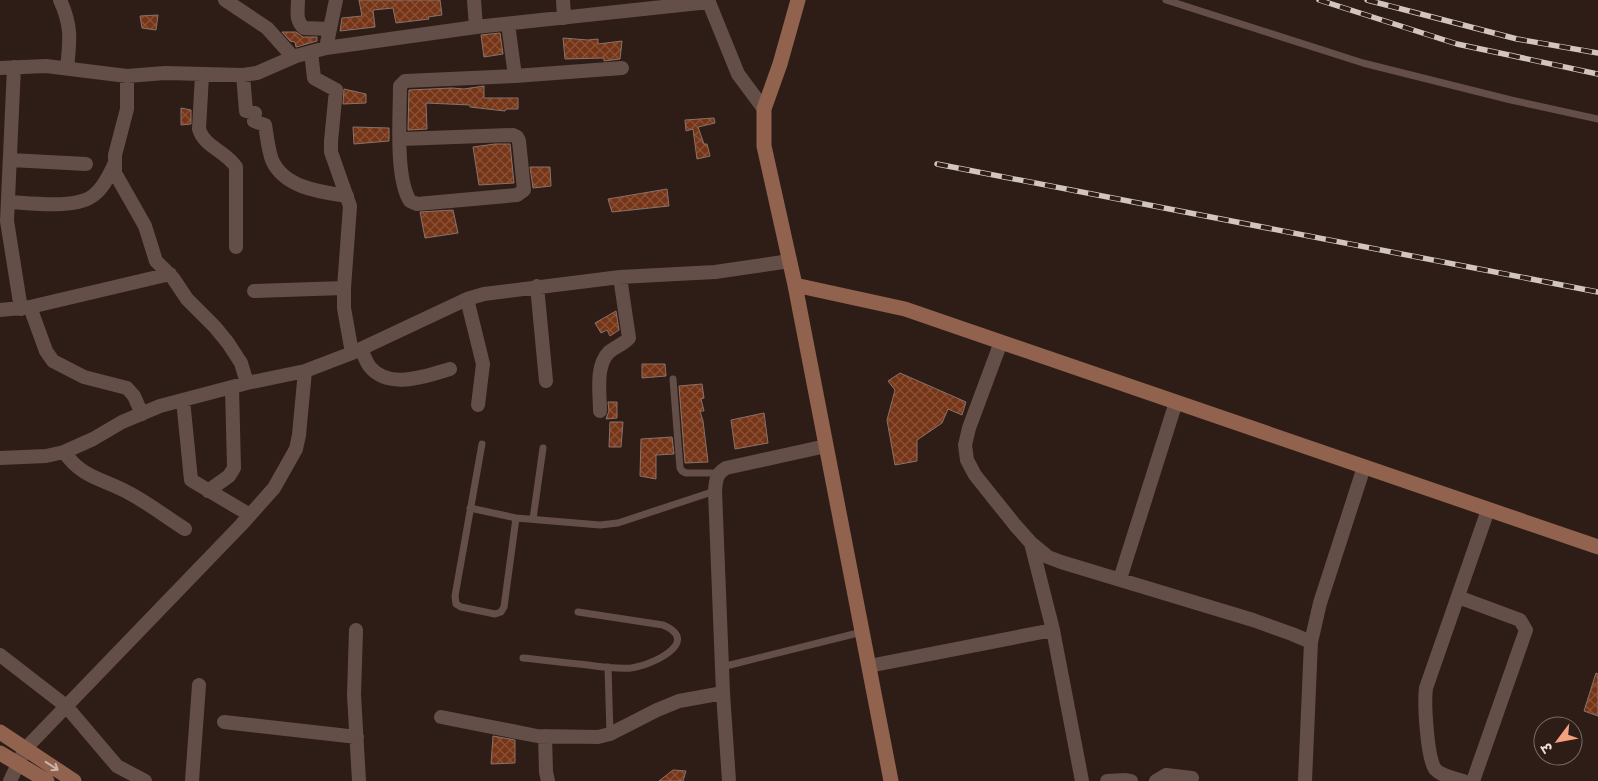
<svg xmlns="http://www.w3.org/2000/svg" width="1598" height="781" viewBox="0 0 1598 781" font-family="Poppins,'Noto Sans Devanagari',sans-serif">
<style>
.building{fill:url(#building-cross-hatch);stroke:#88726a}
.lines{fill:none;stroke-linecap:round;stroke-linejoin:round}
.lane{stroke:#634f47;stroke-width:7}
.street{stroke:#634f47;stroke-width:14}
.secondary{stroke:#91624e;stroke-width:15}
.rail-casing{stroke:#d2c5c0;stroke-width:5.5}
.rail{stroke:#2e1d16;stroke-width:4;stroke-dasharray:11;stroke-linecap:butt}
.oneway{stroke:#cdb4aa}
</style>
<defs>
<pattern id="building-cross-hatch" width="8" height="8" patternUnits="userSpaceOnUse" patternTransform="scale(1.25)"><rect width="8" height="8" fill="#763517"/><path d="M0 0l8 8M0 8l8-8" fill="none" stroke="#8a5238"/></pattern>
</defs>
<rect width="100%" height="100%" fill="#2e1d16"/>
<path class="building" d="M359,0H440L442,15L428,17L429,19L396,23L393,8L373,10L375,27L340,31L342,18L362,16Z
M158,15L156,30L142,28L140,16Z
M282,32H296L303,37H317V41L296,47L295,42L290,41Z
M500,33L503,54L484,57L481,35Z
M563,38L588,40L598,39V44L622,41L620,59L604,61V58L565,59Z
M484,86V98H518V109H506L505,111L470,107V105L426,103L427,129L408,130L409,90L452,88L464,89Z
M344,89L366,94V103L343,104Z
M181,108L191,110V124L181,125Z
M714,118L715,123L698,127L704,144H707L710,156L697,159L693,129L686,131L685,120Z
M353,127L389,128V141L354,144Z
M495,144H510L514,183L479,185L473,147Z
M530,167H550L551,186L533,188Z
M667,189L669,206L612,212L608,199Z
M453,210L458,233L425,238L420,212Z
M616,311L619,330L610,336L607,330L601,333L595,323Z
M642,364H665L666,376L642,378Z
M900,373L966,402L962,415L948,409L942,423L917,440V461L895,465L887,420L895,390L888,381Z
M702,384L704,398L701,399L704,411H700L703,421L708,462L685,463L679,386Z
M608,402H617V418L606,419L609,411Z
M764,413L768,443L735,449L731,420Z
M610,422H623L621,447H609Z
M672,437L674,454L656,455V479L640,476L641,439Z
M1596,673L1598,674V716L1584,711Z
M493,736L515,740V763L491,764Z
M673,770L686,771L683,781H659Z"/>
<g class="lines">
<path class="lane" d="M1166,0L1363,63L1511,100L1598,119
M673,379L680,468L682,471L686,473H719
M482,444L455,596L456,604L461,607L495,614L501,612L504,607L516,518
M470,508L516,518L600,525L618,523L715,491
M533,519L543,448
M523,658C544,660 566,663 588,665C602,667 617,669 631,668C650,666 703,642 663,625L578,612
M608,667L610,734
M722,667L862,632"/>
<path class="street" d="M60,0C72,26 70,40 67,68
M225,0L267,28L293,57
M298,0C298,10 295,21 304,28L330,29
M336,0L326,48L476,27L709,2
M474,0L476,27
M563,0L564,18
M708,0L738,74L764,109
M508,24L515,76
M311,52L314,78L336,90L331,141V152L350,206L344,288V308L352,353
M14,67L7,221L21,309
M0,68L46,66L127,76L165,73L243,75L257,73L296,56L326,48
M202,75L199,129C204,147 226,151 236,167V247
M243,75L246,111L255,113L254,121L265,125C267,136 268,149 272,160C284,188 321,192 347,196
M127,76V109L115,155V173L145,226L156,261L173,278L187,299L215,327L228,343L241,363L247,383
M401,139L513,135L517,137L519,141L524,190L517,195L417,204L410,201C395,178 400,115 400,86L405,81L515,76L622,68
M10,160L86,164
M8,202C30,203 78,210 95,194C104,187 109,175 114,165
M537,286L546,381
M254,291L344,288
M467,299L483,364L478,405
M30,307L46,351L53,361L84,377L127,388L134,396L142,414
M0,310L30,307L170,274
M1001,342L969,428L965,445L967,460L975,475L1015,525L1031,543L1048,557L1061,562L1253,620L1292,634L1311,642L1320,603L1364,467
M361,349C364,355 366,362 370,367C389,390 427,376 450,369
M183,400L191,480L250,515
M600,411C600,393 595,366 609,352C615,347 624,344 629,338L620,277
M64,452C83,479 102,478 129,493C148,503 166,517 185,529
M0,458L46,456L64,452L93,439L122,422L160,406L247,383L305,371L352,353L467,299L484,294L620,277L715,272L790,261
M208,491L229,476L234,468L232,387
M1031,543L1053,630L1082,781
M1120,579L1176,402
M1458,597L1520,620L1526,630L1473,781
M356,630L354,695L359,781
M0,655L66,706L117,766L145,781
M869,666L1053,630
M441,717L537,736L598,737L610,734L657,710L679,701L723,693
M224,722L357,737
M545,736L546,772L548,781
M10,781L25,749L241,525L274,488L296,449L299,435L305,371
M192,781L199,685
M729,781L723,693L715,491C716,480 716,474 726,468L826,446
M1107,781L1126,780L1131,781
M1156,781L1166,775L1192,778
M1305,781L1311,642
M1463,781C1454,778 1441,776 1435,769C1427,757 1424,703 1426,688L1488,510"/>
<path class="secondary" d="M798,0L780,64L764,109V146L795,285L891,781
M795,285L905,309L1598,547
M0,732L74,781
M0,753L47,781"/>
<g class="rail-casing">
<path id="rail" d="M1319,0L1457,44L1598,74
M1367,0L1517,39L1598,53
M937,164L1598,292"/>
</g>
<use href="#rail" class="rail"/>
</g>
<defs><path id="oneway-shaft" d="M-6 0H5M1.5-3L5.5 0L1.5 3" fill="none" stroke-width="1.6" stroke-linecap="round" stroke-linejoin="round" transform="scale(1.25)"/></defs>
<use class="oneway" href="#oneway-shaft" transform="translate(52 766) rotate(33)"/>
<g transform="translate(1558 741) rotate(238)"><circle r="24" fill="#2e1d16" stroke="#7a6b65"/>
<path d="M0-4L9 19L0 12L-9 19Z" fill="#f2a07f"/>
<text y="-8" font-size="14" font-weight="bold" text-anchor="middle" fill="#ede0dc">उ</text>
</g>
</svg>
